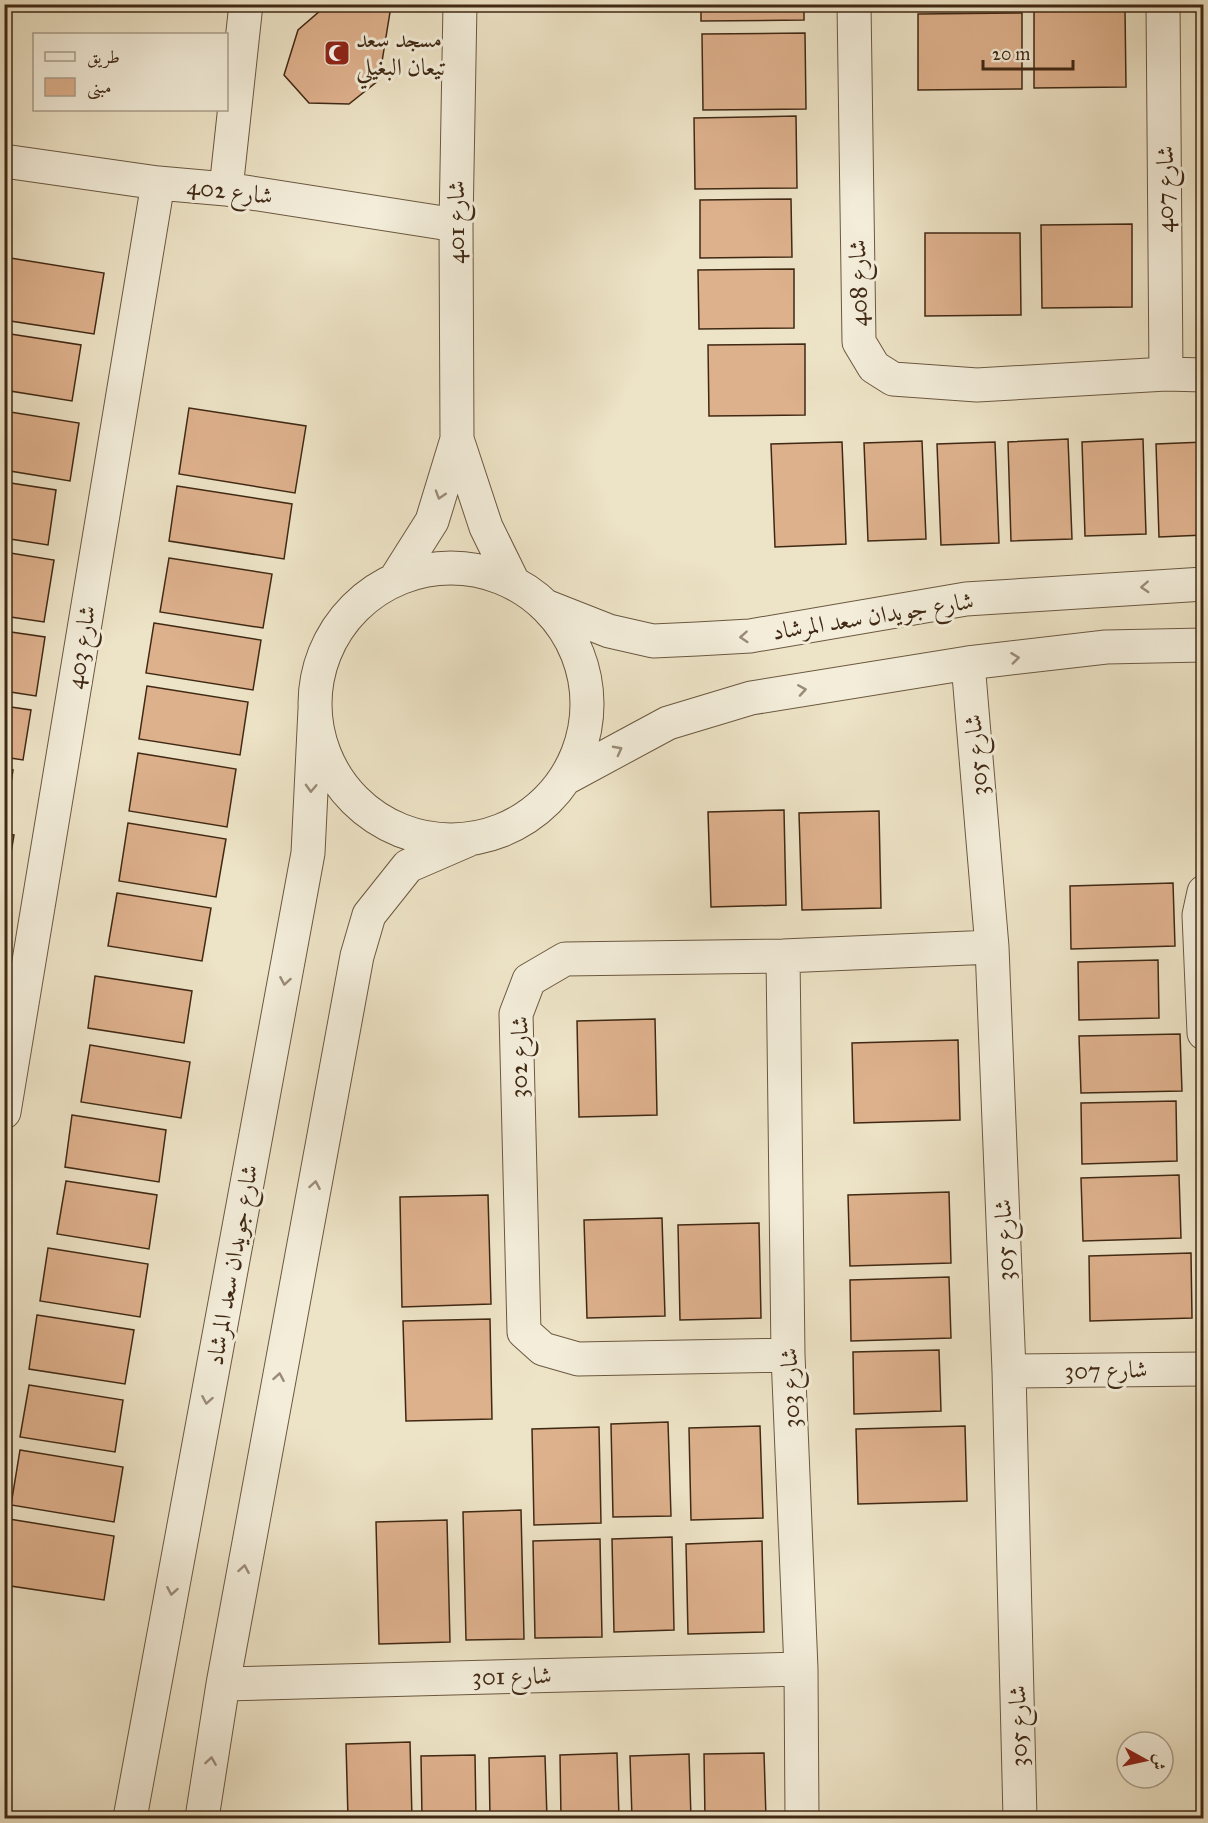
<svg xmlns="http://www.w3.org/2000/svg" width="1208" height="1823" viewBox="0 0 1208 1823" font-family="'IM FELL Great Primer',Amiri,serif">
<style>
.building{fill:#deb18d;stroke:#402914;stroke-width:1.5}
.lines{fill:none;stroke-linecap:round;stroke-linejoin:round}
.minor-casing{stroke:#6b5840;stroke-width:35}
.minor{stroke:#f3edda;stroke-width:33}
.oneway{stroke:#9a8b77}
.labels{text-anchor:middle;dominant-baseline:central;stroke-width:6;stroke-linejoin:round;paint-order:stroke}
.poi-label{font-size:24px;fill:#402914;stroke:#f3edda;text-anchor:start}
.street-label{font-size:24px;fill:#402914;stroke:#f3edda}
</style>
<rect width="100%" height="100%" fill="#ede3c6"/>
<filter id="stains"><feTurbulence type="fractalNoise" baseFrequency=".00333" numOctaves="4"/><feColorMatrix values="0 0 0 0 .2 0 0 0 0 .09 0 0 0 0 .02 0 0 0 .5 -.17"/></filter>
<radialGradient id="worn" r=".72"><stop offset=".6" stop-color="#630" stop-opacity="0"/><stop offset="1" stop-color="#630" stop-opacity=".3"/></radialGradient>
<path class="building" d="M328,4H348L353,9L363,4L391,6L379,80L349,104L309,103L284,75L298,30Z
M701,4H804V20L701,21Z
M1125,9L1126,87L1034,88V10Z
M1022,13V89L918,90V14Z
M805,33L806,109L703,110L702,34Z
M796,116L797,188L695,189L694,118Z
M791,199L792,257L700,258V200Z
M1132,224V307L1042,308L1041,225Z
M925,233H1020L1021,315L925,316Z
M4,257L104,273L94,334L4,320Z
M794,269V328L699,329L698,270Z
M4,333L81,345L72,401L4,390Z
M805,344V415L709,416L708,345Z
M189,408L306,426L295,493L179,474Z
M4,411L79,423L70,481L4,470Z
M1068,439L1072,539L1011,541L1008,442Z
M1143,439L1146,534L1085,536L1082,442Z
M922,441L926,539L868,541L864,443Z
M842,442L846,544L775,547L771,444Z
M995,442L999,543L941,545L937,444Z
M1204,442V535L1159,537L1156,444Z
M4,482L56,490L48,545L4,538Z
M177,486L292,504L284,559L169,541Z
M4,552L54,560L44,622L4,616Z
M169,558L272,574L263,628L160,612Z
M154,623L261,640L253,690L146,673Z
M4,631L45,637L36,696L4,691Z
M147,686L248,702L240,755L139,739Z
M4,706L31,710L23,760L4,757Z
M138,753L236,769L227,827L129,811Z
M4,769L13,770L6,817H4Z
M784,810L786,905L711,907L708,812Z
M879,811L881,908L802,910L799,813Z
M128,823L226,839L216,897L119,881Z
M4,834L14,835L5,889H4Z
M1173,883L1175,946L1071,949L1070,886Z
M117,893L211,908L202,961L108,946Z
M1158,960L1159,1018L1079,1020L1078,962Z
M95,976L192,991L184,1043L88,1028Z
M655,1019L657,1115L579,1117L577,1021Z
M1180,1034L1182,1091L1081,1093L1079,1036Z
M958,1040L960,1120L854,1123L852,1043Z
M90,1045L190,1062L181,1118L81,1102Z
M1176,1101L1177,1161L1082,1164L1081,1103Z
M72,1115L166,1130L159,1182L65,1167Z
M1179,1175L1181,1238L1083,1241L1081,1178Z
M66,1181L157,1195L149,1249L57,1234Z
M949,1192L951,1263L850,1266L848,1195Z
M488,1195L491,1304L402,1307L400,1197Z
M662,1218L665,1316L587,1318L584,1220Z
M759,1223L761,1318L680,1320L678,1225Z
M48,1248L148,1264L140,1317L40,1301Z
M1191,1253L1192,1318L1090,1321L1089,1256Z
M949,1277L951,1338L851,1341L850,1280Z
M37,1315L134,1330L125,1384L29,1369Z
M490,1319L492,1419L406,1421L403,1321Z
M939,1350L941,1411L854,1414L853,1352Z
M29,1385L123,1400L115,1452L20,1437Z
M668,1422L671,1516L613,1517L611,1424Z
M760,1426L763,1518L691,1520L689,1428Z
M965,1426L967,1501L858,1504L856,1429Z
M599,1427L601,1523L534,1525L532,1429Z
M20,1450L123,1467L114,1522L11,1505Z
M521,1510L524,1639L466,1640L463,1512Z
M9,1519L114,1536L104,1600L4,1585V1547Z
M447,1520L450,1642L379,1644L376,1522Z
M672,1537L674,1630L614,1632L612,1539Z
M600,1539L602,1637L535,1638L533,1541Z
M762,1541L764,1632L688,1634L686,1544Z
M410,1742L412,1818H348L346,1744Z
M617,1753L619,1818H561L560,1755Z
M764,1753L766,1818H705L704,1754Z
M689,1754L691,1818H632L630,1756Z
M475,1755L476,1818H422L421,1756Z
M545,1756L547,1818H490L489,1758Z"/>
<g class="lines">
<g class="minor-casing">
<path id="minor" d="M854,4L859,342L874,367L893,379L977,385L1166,374L1204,375
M1163,4L1166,374
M4,161L158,183L226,189L456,225
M226,189L246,4
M457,439L486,527L512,580
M315 704a136 136 0 1 1 272 0a136 136 0 1 1-272 0Z
M396,578L432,521L457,439L456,225L460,4
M548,607L609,631L653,641L697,639L750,636L966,599L1204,584
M968,663L992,947L1009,1371L1020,1818
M566,778L668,723L751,698L968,663L1106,647L1204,645
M1204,892L1199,915L1204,1033
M783,956L788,1355L801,1669L802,1818
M4,1112L158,183
M788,1355L578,1359L543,1349L524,1332L516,1014L529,980L565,959L783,956L992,947
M1009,1371L1204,1369
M223,1684L801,1669
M130,1818L308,853L315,709
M202,1818L223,1684L357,956L369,915L408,866L468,840"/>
</g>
<use href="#minor" class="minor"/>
</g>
<defs><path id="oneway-chevron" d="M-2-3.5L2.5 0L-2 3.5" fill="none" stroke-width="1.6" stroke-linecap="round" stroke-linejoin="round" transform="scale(1.5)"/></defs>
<g class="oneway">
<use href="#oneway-chevron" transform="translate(440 495) rotate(107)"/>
<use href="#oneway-chevron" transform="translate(1145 587) rotate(177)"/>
<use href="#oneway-chevron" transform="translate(744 637) rotate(176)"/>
<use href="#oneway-chevron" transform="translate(1015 658) rotate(-7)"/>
<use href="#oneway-chevron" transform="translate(802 690) rotate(-9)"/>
<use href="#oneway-chevron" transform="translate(618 750) rotate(-28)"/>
<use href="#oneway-chevron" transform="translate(311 788) rotate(92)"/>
<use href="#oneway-chevron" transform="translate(285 981) rotate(100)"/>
<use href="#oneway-chevron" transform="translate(315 1185) rotate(-80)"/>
<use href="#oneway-chevron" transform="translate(279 1377) rotate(-80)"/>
<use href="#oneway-chevron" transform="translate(207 1400) rotate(100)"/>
<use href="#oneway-chevron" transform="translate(244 1569) rotate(-80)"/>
<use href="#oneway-chevron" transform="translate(172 1591) rotate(100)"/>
<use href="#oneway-chevron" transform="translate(211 1761) rotate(-81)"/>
</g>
<defs>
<g id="mosque-square" transform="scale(1.35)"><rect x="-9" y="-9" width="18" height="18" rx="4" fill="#8f2418" stroke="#f3edda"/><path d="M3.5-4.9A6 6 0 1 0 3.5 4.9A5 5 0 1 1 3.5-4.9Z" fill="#fff"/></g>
</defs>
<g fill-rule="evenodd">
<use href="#mosque-square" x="337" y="53"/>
</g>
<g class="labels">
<g class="poi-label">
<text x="356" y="39">مسجد سعد<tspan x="356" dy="28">تيعان البغيلي</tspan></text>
</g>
<g class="street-label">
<text transform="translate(1165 189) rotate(-90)">شارع 407</text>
<text transform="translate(230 191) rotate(7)">شارع 402</text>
<text transform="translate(456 222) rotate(-90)">شارع 401</text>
<text transform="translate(858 283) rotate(-91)">شارع 408</text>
<text transform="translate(873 616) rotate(-9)">شارع جويدان سعد المرشاد</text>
<text transform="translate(81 647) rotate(-81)">شارع 403</text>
<text transform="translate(976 755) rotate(-95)">شارع 305</text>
<text transform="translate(519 1057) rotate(-89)">شارع 302</text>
<text transform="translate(1004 1240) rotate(-92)">شارع 305</text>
<text transform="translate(232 1265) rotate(-80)">شارع جويدان سعد المرشاد</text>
<text transform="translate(1106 1370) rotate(-1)">شارع 307</text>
<text transform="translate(790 1388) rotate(-92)">شارع 303</text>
<text transform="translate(512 1676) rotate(-1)">شارع 301</text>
<text transform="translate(1018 1726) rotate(-91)">شارع 305</text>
</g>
</g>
<rect width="1208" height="1823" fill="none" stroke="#ede3c6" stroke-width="24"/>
<rect x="6" y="6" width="1196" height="1811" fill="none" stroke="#402914" stroke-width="3"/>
<rect x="12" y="12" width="1184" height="1799" fill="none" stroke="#402914" stroke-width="1.5"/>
<rect x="33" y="33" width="195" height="78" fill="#f3edda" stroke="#ab9f8b" stroke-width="1.5"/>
<rect x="45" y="52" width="30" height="9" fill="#f3edda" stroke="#ab9f8b" stroke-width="1.5"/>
<text x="87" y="63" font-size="18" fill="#402914">طريق</text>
<rect x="45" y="78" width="30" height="18" fill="#deb18d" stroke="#ab9f8b" stroke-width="1.5"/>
<text x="87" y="93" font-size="18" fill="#402914">مبنى</text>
<g transform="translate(1145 1760) rotate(98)"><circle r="28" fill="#f3edda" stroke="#ab9f8b" stroke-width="1.5"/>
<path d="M0-4.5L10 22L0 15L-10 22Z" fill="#8f2418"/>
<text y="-9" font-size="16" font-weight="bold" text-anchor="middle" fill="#402914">ش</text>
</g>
<path d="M983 60v9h90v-9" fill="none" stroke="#402914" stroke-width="3"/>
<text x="992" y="60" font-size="18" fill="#402914" stroke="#f3edda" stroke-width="4.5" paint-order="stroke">20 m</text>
<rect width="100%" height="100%" filter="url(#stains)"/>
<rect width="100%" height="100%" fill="url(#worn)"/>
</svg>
